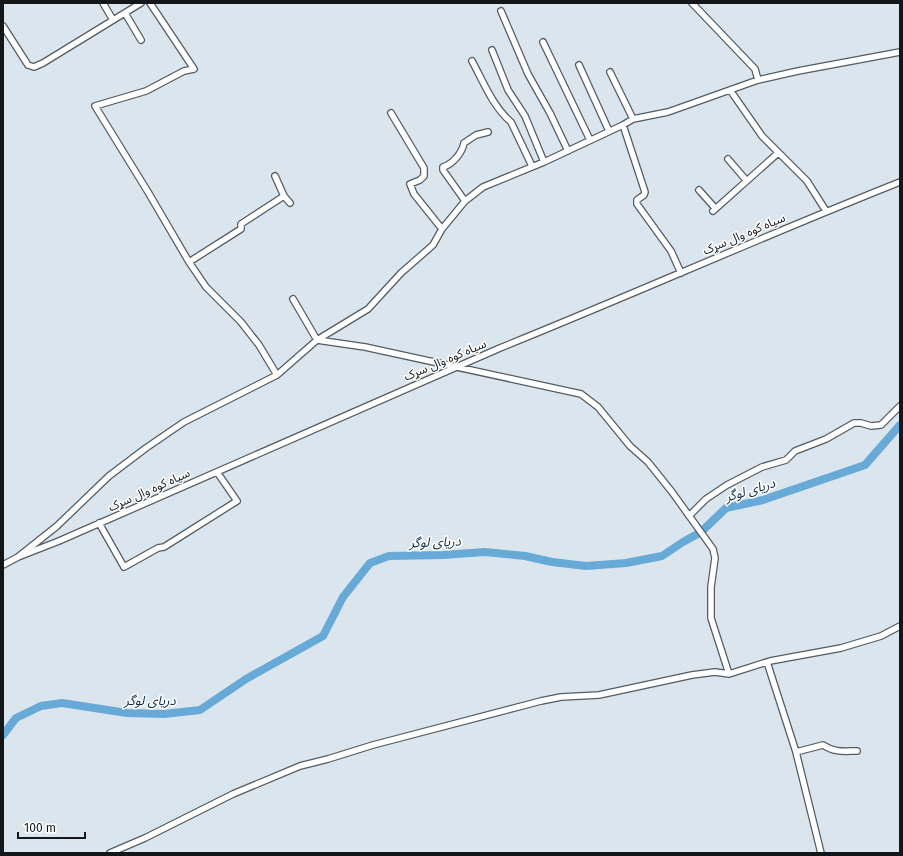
<svg xmlns="http://www.w3.org/2000/svg" width="903" height="856" viewBox="0 0 903 856" font-family="'Fira Sans','Noto Sans Arabic',sans-serif">
<style>
.lines{fill:none;stroke-linecap:round;stroke-linejoin:round}
.river{stroke:#67a9d7;stroke-width:8}
.minor-casing{stroke:#535c63;stroke-width:8}
.minor{stroke:#fff;stroke-width:5.5}
.labels{text-anchor:middle;dominant-baseline:central;stroke-width:3;stroke-linejoin:round;paint-order:stroke}
.street-label{font-size:12px;fill:#131719;stroke:#fff}
.water-label{font-size:13px;font-style:italic;fill:#0f2d41;stroke:#fff}
</style>
<rect width="100%" height="100%" fill="#dbe5ee"/>
<g class="lines">
<path class="river" d="M3,735L16,718L41,706L62,703L127,713L164,714L200,710L246,679L323,636L343,597L370,563L389,556L443,555L485,552L525,556L552,562L586,566L626,563L662,556L683,542L701,532L726,508L763,500L865,465L900,425"/>
<g class="minor-casing">
<path id="minor" d="M103,3L113,20
M150,3L194,69L184,71L146,91L95,106L148,192L189,262L206,287L241,322L259,345L277,375
M501,11L528,74L550,113L568,151
M125,13L141,40
M3,26L28,65L34,67L43,63L141,3
M543,42L590,140
M492,50L508,90L525,116L544,162
M472,61C483,81 493,107 511,122L532,166
M579,65L609,131
M610,72L633,119
M758,80L798,71L900,52
M730,90L762,136L807,181L826,211
M391,113L424,168V176L420,180L410,184L414,194L442,229
M623,125L645,192L644,195L637,200V204L671,251L681,273
M728,159L746,180
M275,176L284,196L290,203
M699,190L715,208
M465,201L443,170V167C453,164 462,153 464,143L476,135L488,132
M713,211L778,153
M189,262L241,229V224L284,196
M293,299L317,340L365,347L581,394L598,407L630,446L648,462L672,492L713,549L715,558L711,587V618L729,674
M689,516L706,499L727,485L762,467L786,460L795,451L826,439L854,423H861L871,426L881,425L900,406
M99,523L124,567L158,548L164,547L237,501L217,472
M18,557L57,526L109,476L146,448L184,422L277,375L317,340L368,309L401,273L433,245L442,229L465,201L483,187L544,162L623,125L633,119L668,112L758,80L755,69L692,3
M3,565L18,557L59,541L500,348C634,294 766,235 900,182
M767,662L796,752L821,853
M796,752L823,745C835,753 845,751 857,751
M110,853L145,838L233,794L300,766L328,759L373,745L541,701L561,697L599,695L692,675L715,672L729,674L770,661L841,648L881,636L900,626"/>
</g>
<use href="#minor" class="minor"/>
</g>
<g class="labels">
<g class="street-label">
<text transform="translate(744 234) rotate(-23)">سیاه کوه وال سړک</text>
<text transform="translate(445 360) rotate(-23)">سیاه کوه وال سړک</text>
<text transform="translate(149 490) rotate(-24)">سیاه کوه وال سړک</text>
</g>
<g class="water-label">
<text transform="translate(750 490) rotate(-17)">دریای لوگر</text>
<text transform="translate(435 542) rotate(-2)">دریای لوگر</text>
<text x="150" y="700">دریای لوگر</text>
</g>
</g>
<rect width="903" height="856" fill="none" stroke="#131719" stroke-width="8"/>
<path d="M18 832v6h67v-6" fill="none" stroke="#131719" stroke-width="2"/>
<text x="24" y="832" font-size="12" fill="#131719" stroke="#ffffff" stroke-width="3" paint-order="stroke">100 m</text>
</svg>
